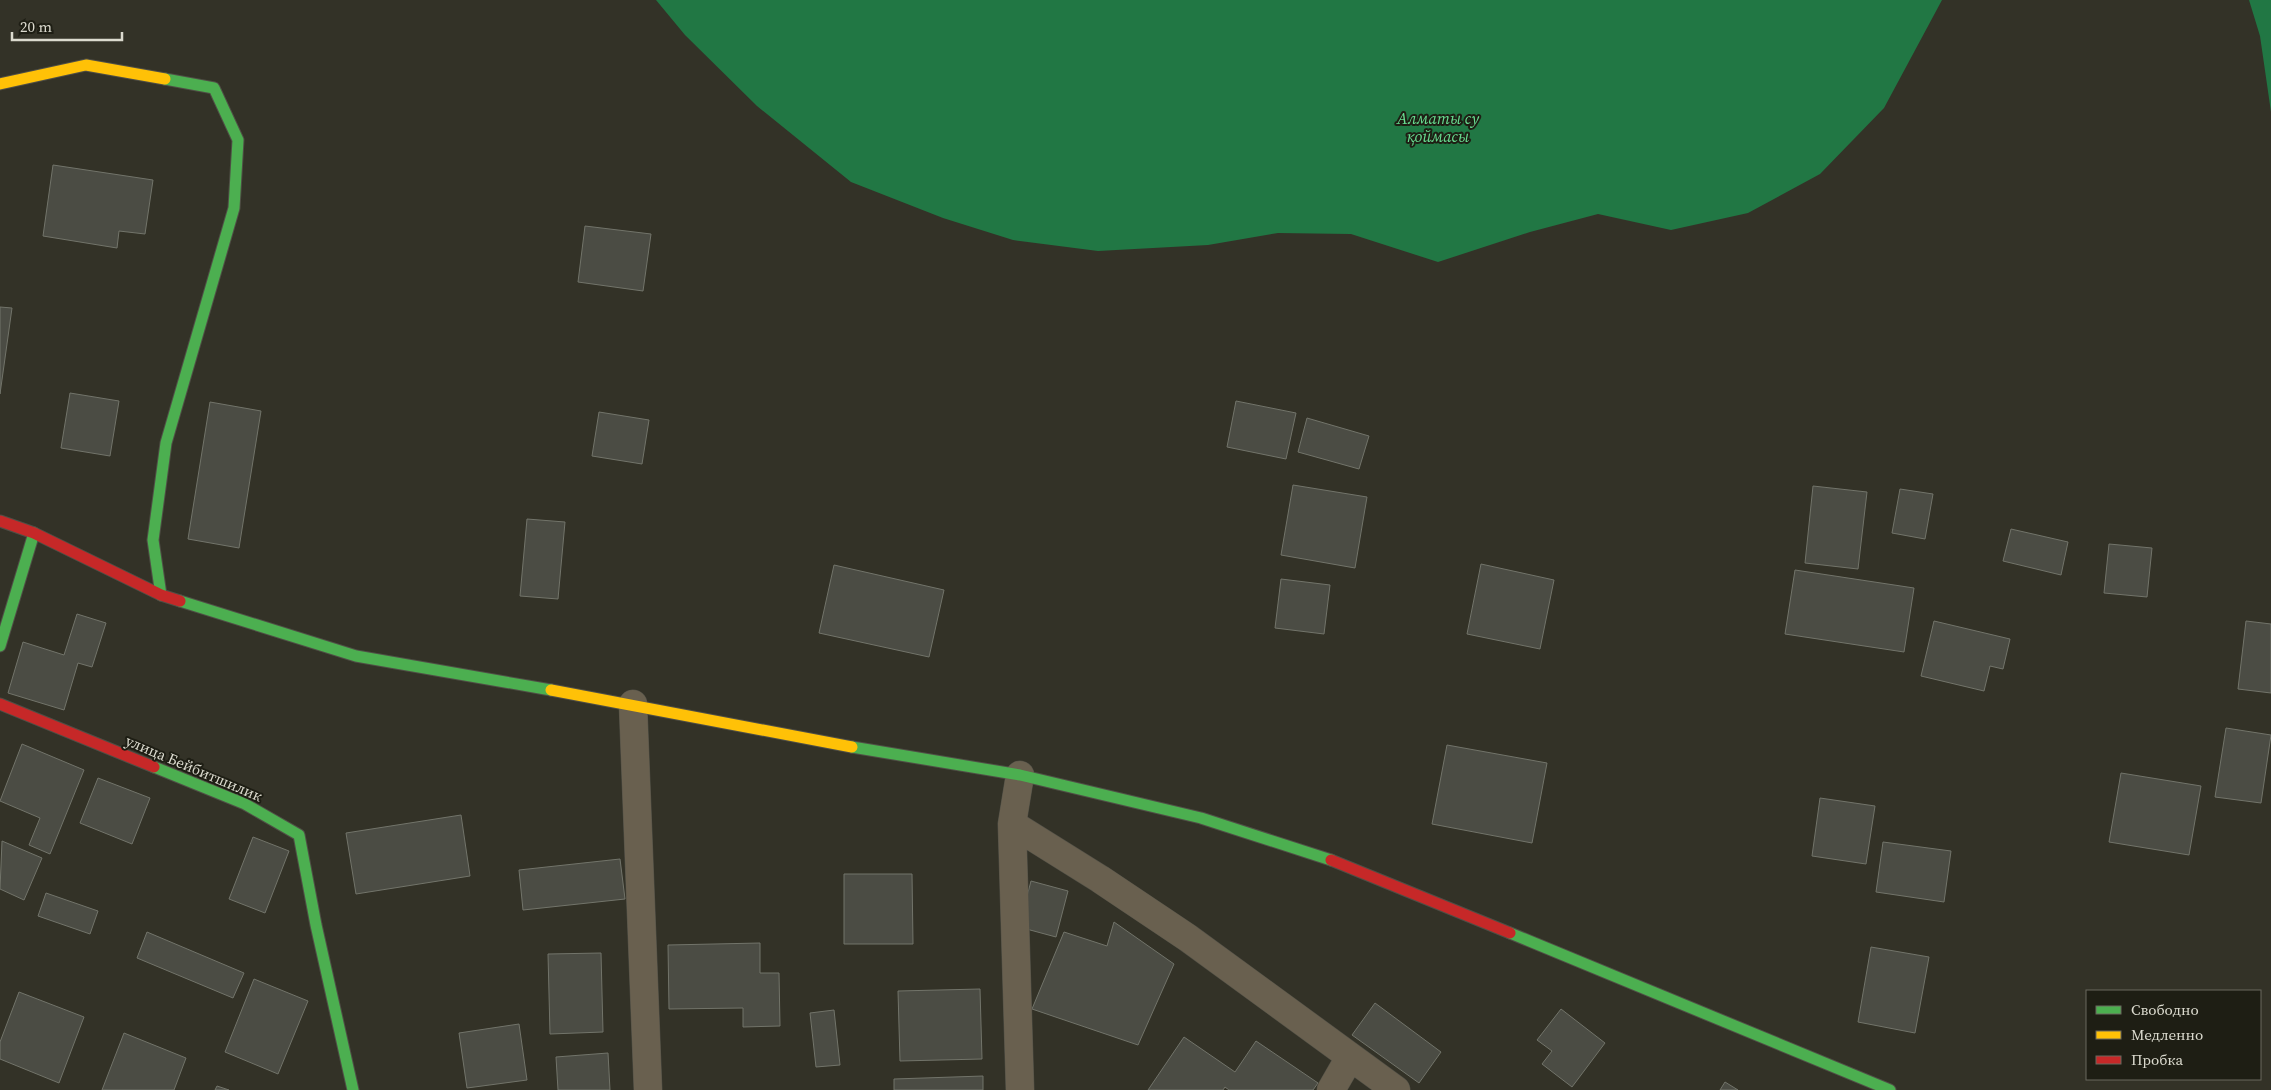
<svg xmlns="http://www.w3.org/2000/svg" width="2271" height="1090" viewBox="0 0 2271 1090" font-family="'Source Serif 4',serif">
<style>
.water{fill:#217744}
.building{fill:#4b4c44;stroke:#72746a}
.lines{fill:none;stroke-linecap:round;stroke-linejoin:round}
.street-casing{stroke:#504f46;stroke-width:29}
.fast-casing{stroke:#504f46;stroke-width:13}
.slow-casing{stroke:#504f46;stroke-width:13}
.jam-casing{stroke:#504f46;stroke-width:13}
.street{stroke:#69604f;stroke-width:28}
.fast{stroke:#4caf50;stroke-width:11}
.slow{stroke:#ffc107;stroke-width:11}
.jam{stroke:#c62828;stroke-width:11}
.labels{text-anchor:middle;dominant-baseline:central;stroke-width:4;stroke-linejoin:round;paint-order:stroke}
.street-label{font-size:15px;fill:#dbdace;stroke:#1e1e14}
.water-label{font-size:16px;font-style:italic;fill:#68dd91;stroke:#1e1e14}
</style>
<rect width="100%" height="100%" fill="#333227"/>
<path class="water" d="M656,0H1942L1884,108L1820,174L1748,213L1671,230L1598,214L1530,232L1438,262L1351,234L1278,233L1208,245L1098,251L1013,240L943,218L851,182L757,106L685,35Z
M2249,0H2271V112L2260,36Z"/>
<path class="building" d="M53,165L153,180L145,234L119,231L117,248L43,236Z
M585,226L651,234L643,291L578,282Z
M0,307L12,308L0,394Z
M70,393L119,401L110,456L61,448Z
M1236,401L1296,413L1286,459L1227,447Z
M210,402L261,411L239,548L188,539Z
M599,412L649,420L642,464L592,456Z
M1307,418L1369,436L1359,469L1298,452Z
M1293,485L1367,497L1355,568L1281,555Z
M1813,486L1867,492L1858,569L1805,563Z
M1900,489L1933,494L1925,539L1892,533Z
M527,519L565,522L558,599L520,596Z
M2011,529L2068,542L2061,575L2003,561Z
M2109,544L2152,548L2147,597L2104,593Z
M1481,564L1554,580L1540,649L1467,634Z
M834,565L944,590L929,657L819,633Z
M1795,570L1914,588L1904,652L1785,634Z
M1281,579L1330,585L1324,634L1275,628Z
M77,614L106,623L92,667L78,663L64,710L8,693L23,642L64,655Z
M1934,621L2010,639L2003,669L1990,666L1984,691L1921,676Z
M2246,621L2271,624V693L2238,689Z
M2226,728L2271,735L2261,803L2215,797Z
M22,744L84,770L50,854L29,845L40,818L0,801Z
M1447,745L1547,763L1532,843L1432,824Z
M2121,773L2201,786L2189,855L2109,842Z
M98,778L150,798L132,844L80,823Z
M1820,798L1875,806L1866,864L1812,856Z
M461,815L470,876L356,894L346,833Z
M253,837L289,851L265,913L229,899Z
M2,841L42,858L24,900L0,889Z
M1883,842L1951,851L1944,902L1876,892Z
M620,859L625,899L523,910L519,870Z
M844,874H912L913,944H844Z
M1031,881L1068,891L1056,937L1019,927Z
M46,893L98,911L90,934L38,916Z
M1114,922L1174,964L1138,1045L1032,1009L1064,932L1107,946Z
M147,932L244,973L233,998L137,958Z
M760,943V973H779L780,1026L743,1027V1008L669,1009L668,945Z
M1871,947L1929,957L1915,1033L1858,1022Z
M601,953L603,1032L550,1034L548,954Z
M254,979L308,1001L278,1074L225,1052Z
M980,989L982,1059L900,1061L898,991Z
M19,992L84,1017L59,1083L0,1059V1042Z
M1375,1003L1441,1052L1419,1083L1352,1035Z
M1561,1009L1605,1043L1572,1087L1542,1064L1552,1051L1537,1040Z
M834,1010L840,1065L816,1067L810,1013Z
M519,1024L527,1080L467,1088L459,1033Z
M124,1033L186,1058L174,1090H102Z
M1184,1037L1235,1072L1256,1041L1318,1083L1313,1090H1229L1225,1087L1223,1090H1148Z
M608,1053L610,1090H558L556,1057Z
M983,1076V1090H894V1079Z
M1725,1082L1738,1090H1720Z
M217,1086L229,1090H215Z"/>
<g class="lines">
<g class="street-casing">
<path id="street" d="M633,704L648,1090
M1020,775L1012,824L1020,1090
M1012,824L1100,879L1188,938L1396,1090
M1331,1090L1350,1057"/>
</g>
<g class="fast-casing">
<path id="fast" d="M161,595L153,540L166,443L234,208L238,140L214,88L165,79
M180,601L356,656L551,690
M0,646L34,533
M852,747L1020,775L1201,818L1331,860
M154,767L245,804L299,835L316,925L353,1090
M1510,933L1890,1090"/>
</g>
<g class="slow-casing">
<path id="slow" d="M0,84L86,65L165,79
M551,690L852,747"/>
</g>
<g class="jam-casing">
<path id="jam" d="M0,521L34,533L161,595L180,601
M0,704L154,767
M1331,860L1510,933"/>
</g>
<use href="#street" class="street"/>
<use href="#fast" class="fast"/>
<use href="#slow" class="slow"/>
<use href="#jam" class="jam"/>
</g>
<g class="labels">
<g class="street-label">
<text transform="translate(194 768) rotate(23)">улица Бейбитшилик</text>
</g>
<g class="water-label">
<text x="1438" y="118">Алматы су<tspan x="1438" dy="18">қоймасы</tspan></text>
</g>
</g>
<rect x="2086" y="990" width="175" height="90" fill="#1e1e14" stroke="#6a695e"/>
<rect x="2096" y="1006" width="25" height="8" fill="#4caf50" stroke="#6a695e"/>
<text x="2131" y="1015" font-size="15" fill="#dbdace">Свободно</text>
<rect x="2096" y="1031" width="25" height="8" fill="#ffc107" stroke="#6a695e"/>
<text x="2131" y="1040" font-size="15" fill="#dbdace">Медленно</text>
<rect x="2096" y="1056" width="25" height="8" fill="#c62828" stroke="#6a695e"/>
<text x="2131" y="1065" font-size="15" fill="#dbdace">Пробка</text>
<path d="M12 32v8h110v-8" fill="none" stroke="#dbdace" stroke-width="2.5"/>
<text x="20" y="32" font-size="15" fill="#dbdace" stroke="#1e1e14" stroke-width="4" paint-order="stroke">20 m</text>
</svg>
